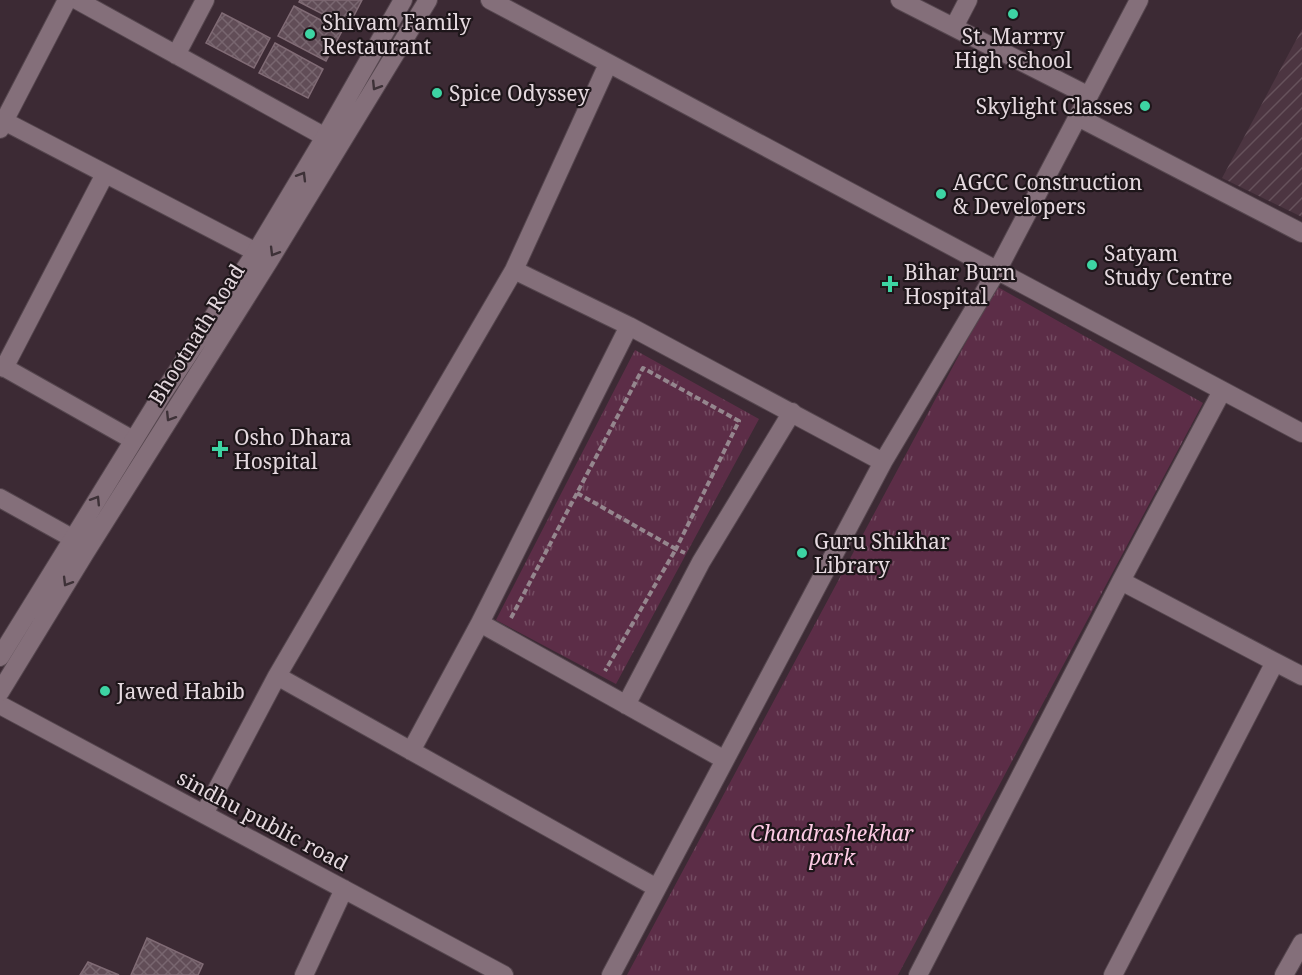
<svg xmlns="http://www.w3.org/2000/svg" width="1302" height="975" viewBox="0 0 1302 975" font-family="'Noto Serif',serif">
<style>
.industrial{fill:url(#industrial-furrows)}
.park{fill:url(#park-tufts)}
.building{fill:url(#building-cross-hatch);stroke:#806b75;stroke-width:1.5}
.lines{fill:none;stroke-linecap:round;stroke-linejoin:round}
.minor-casing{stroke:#55464e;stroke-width:20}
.tertiary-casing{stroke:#55464e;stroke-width:20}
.path{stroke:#95868e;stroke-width:4;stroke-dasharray:6 3;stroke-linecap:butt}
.minor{stroke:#846f7a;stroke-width:18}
.tertiary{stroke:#846f7a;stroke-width:18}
.oneway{stroke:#3d3137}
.poi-dot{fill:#3dd4a3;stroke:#1e161a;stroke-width:2}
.labels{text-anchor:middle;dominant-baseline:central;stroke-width:4.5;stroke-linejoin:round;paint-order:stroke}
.poi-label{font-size:21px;fill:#e5d9df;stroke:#1e161a;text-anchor:start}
.street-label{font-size:21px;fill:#e5d9df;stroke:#1e161a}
.park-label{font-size:21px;font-style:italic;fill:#fecbe5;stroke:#1e161a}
</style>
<defs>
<pattern id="industrial-furrows" width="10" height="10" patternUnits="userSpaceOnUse" patternTransform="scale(1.5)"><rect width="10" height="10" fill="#4c3541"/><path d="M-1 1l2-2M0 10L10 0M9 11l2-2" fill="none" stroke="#66525c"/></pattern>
<pattern id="park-tufts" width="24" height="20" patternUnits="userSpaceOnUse" patternTransform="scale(1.5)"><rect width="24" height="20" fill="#5c2d47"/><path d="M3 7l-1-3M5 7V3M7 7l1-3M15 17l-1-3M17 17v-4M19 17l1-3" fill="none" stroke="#734b61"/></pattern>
<pattern id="building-cross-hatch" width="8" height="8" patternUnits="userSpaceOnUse" patternTransform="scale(1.5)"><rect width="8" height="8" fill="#614d57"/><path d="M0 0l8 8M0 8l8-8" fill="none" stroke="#78666f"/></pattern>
</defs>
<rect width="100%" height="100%" fill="#3c2a34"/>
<path class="industrial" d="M1302,29V217L1222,178Z"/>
<path class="park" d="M996,286L1203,403L898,975H627Z
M635,350L759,419L616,684L496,620Z"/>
<path class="building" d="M300,0H362L348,27L299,2Z
M294,6L342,31L326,61L278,36Z
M222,13L270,38L254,68L206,43Z
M275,43L323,69L308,98L259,73Z
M147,938L203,964L198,975H131Z
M88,962L119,975H80Z"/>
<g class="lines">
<g class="minor-casing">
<path id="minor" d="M77,0L338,144
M490,0L1302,433
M900,0L1089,96
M954,27L968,0
M176,55L205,0
M1078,117L1302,233
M4,121L256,252
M0,129L67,0
M514,270L629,326
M0,365L133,440
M4,368L105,174
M0,498L72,538L82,549
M1121,581L1275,662
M277,676L657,888
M0,705L504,975
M626,705L701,562L792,412
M411,751L480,623
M725,760L480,623L629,326L883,462
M204,814L277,676L514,270L608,64
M304,975L344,889
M611,975L883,462L998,269L1139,0
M918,975L1121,581L1222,391
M1113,975L1275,662L1302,676
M1284,975L1302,943"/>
</g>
<g class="tertiary-casing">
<path id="tertiary" d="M0,657L163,393L256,252L325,137L403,0
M0,692L85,553L269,261L428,0"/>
</g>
<path class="path" d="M577,493L676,549L605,671
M511,618L643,368L739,421L676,549L685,553"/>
<use href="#minor" class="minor"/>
<use href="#tertiary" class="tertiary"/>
</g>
<defs><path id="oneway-chevron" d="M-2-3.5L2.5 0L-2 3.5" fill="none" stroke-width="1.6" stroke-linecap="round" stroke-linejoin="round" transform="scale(1.5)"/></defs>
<g class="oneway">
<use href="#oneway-chevron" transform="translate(376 86) rotate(122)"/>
<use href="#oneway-chevron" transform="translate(302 176) rotate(-59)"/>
<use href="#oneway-chevron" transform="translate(274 252) rotate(121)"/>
<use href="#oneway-chevron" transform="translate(170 417) rotate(122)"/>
<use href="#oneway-chevron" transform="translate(96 500) rotate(-58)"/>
<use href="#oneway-chevron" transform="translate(67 582) rotate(121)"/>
</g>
<g class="poi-dot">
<circle cx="1013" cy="14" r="6"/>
<circle cx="310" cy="34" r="6"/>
<circle cx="437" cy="93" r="6"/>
<circle cx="1145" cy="106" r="6"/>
<circle cx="941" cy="194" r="6"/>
<circle cx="1092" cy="265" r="6"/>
<path d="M887 275h6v6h6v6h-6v6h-6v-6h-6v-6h6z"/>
<path d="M217 440h6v6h6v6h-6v6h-6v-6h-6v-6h6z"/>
<circle cx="802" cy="553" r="6"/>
<circle cx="105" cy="691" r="6"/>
</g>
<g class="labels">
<g class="poi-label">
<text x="322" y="22">Shivam Family<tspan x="322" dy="24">Restaurant</tspan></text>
<text x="1013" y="36" text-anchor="middle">St. Marrry<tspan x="1013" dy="24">High school</tspan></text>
<text x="449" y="93">Spice Odyssey</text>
<text x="1133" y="106" text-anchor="end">Skylight Classes</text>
<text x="953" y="182">AGCC Construction<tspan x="953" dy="24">&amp; Developers</tspan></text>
<text x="1104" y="253">Satyam<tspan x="1104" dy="24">Study Centre</tspan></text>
<text x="904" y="272">Bihar Burn<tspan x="904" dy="24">Hospital</tspan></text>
<text x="234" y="437">Osho Dhara<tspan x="234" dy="24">Hospital</tspan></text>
<text x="814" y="541">Guru Shikhar<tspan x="814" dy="24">Library</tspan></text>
<text x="117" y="691">Jawed Habib</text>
</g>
<g class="street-label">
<text transform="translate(196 334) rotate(-58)">Bhootnath Road</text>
<text transform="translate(263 820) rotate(28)">sindhu public road</text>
</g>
<g class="park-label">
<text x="832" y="833">Chandrashekhar<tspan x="832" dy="24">park</tspan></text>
</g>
</g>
</svg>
